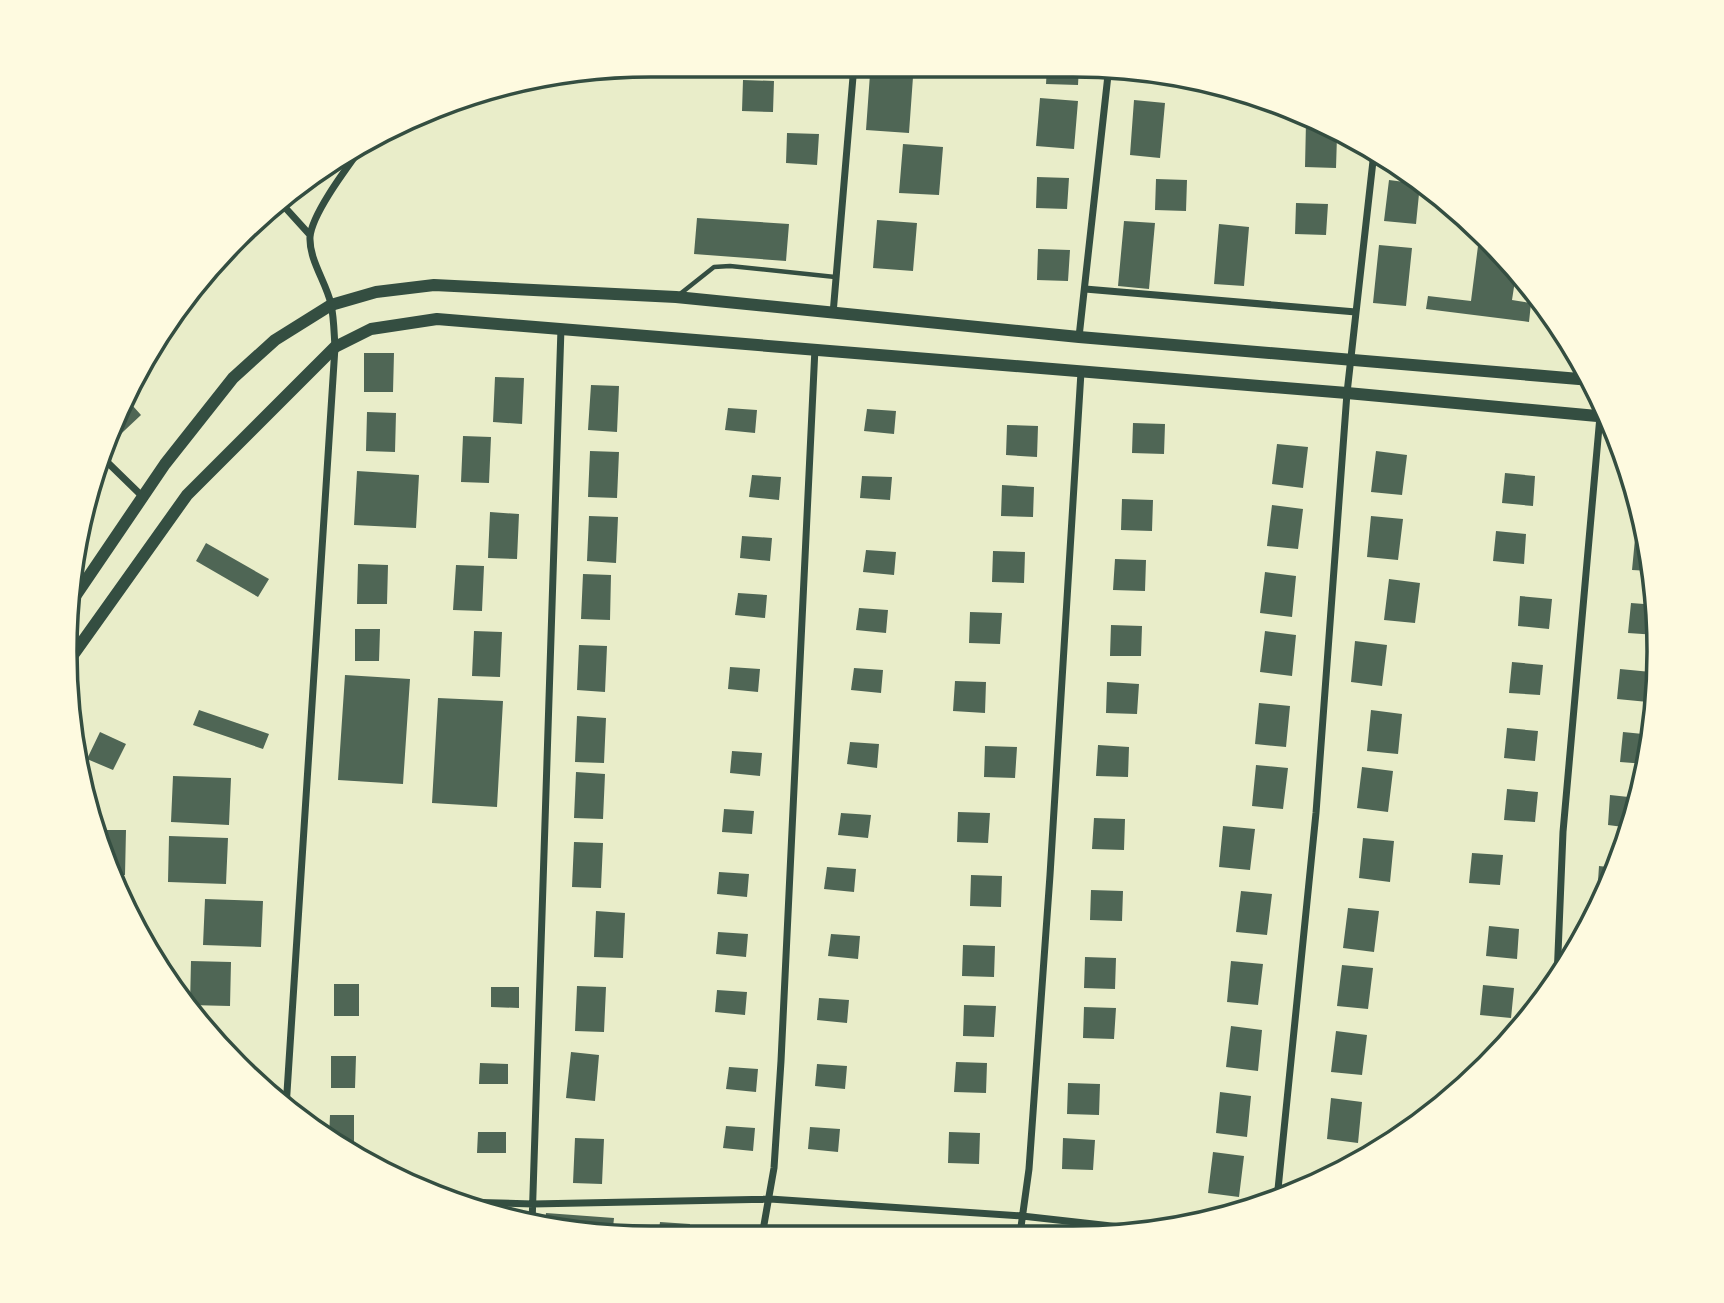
<svg xmlns="http://www.w3.org/2000/svg" width="1724" height="1303" viewBox="0 0 1724 1303" font-family="Lato,sans-serif">
<style>
.building{fill:#4f6655}
.lines{fill:none;stroke-linecap:round;stroke-linejoin:round}
.service{stroke:#344e41;stroke-width:4.5}
.minor{stroke:#344e41;stroke-width:7}
.tertiary{stroke:#344e41;stroke-width:12}
.rim{fill:none;stroke:#344e41;stroke-width:3.5}
</style>
<rect width="100%" height="100%" fill="#e9edc9"/>
<path class="building" d="M1047,66H1079L1078,85L1046,84Z
M1145,72L1177,77V82L1145,81Z
M870,74L913,77L909,133L866,130Z
M743,80L774,81L773,112L742,111Z
M1040,98L1078,101L1074,149L1036,146Z
M1134,100L1165,103L1160,158L1130,155Z
M1306,122L1337,136L1336,168L1305,167Z
M787,133L819,134L817,165L786,163Z
M903,144L943,147L939,195L899,193Z
M1037,177L1069,178L1067,209L1036,208Z
M1156,179L1187,180L1186,211L1155,210Z
M1389,180L1420,184L1416,224L1384,221Z
M1296,203L1328,204L1326,235L1295,234Z
M697,218L789,224L786,261L694,254Z
M877,220L917,223L913,271L873,268Z
M1124,221L1155,223L1149,289L1118,286Z
M1219,224L1249,227L1244,286L1214,284Z
M1379,245L1412,248L1406,306L1373,303Z
M1478,246L1488,248L1516,274L1512,300L1531,303L1529,322L1426,309L1428,296L1471,301Z
M1038,249L1070,250L1068,281L1037,280Z
M364,353H394L393,392H364Z
M495,377L524,378L522,424L493,422Z
M591,385L619,386L617,432L588,430Z
M124,396L141,415L107,447Z
M728,408L757,410L755,433L725,430Z
M867,409L896,411L894,434L864,431Z
M367,412L396,413L395,452L366,451Z
M1133,423L1165,424L1164,454L1132,453Z
M1007,425L1038,426L1037,457L1006,455Z
M463,436L491,437L489,483L461,482Z
M1277,444L1308,447L1303,488L1272,484Z
M590,451L619,452L617,498L588,497Z
M1376,451L1407,455L1402,495L1371,492Z
M357,471L419,475L416,528L354,525Z
M1505,473L1535,476L1533,506L1502,503Z
M752,475L781,477L779,500L749,497Z
M862,476L892,477L890,500L860,498Z
M1002,485L1034,487L1033,517L1001,516Z
M1122,499L1153,500L1152,531L1121,530Z
M1272,505L1303,509L1298,549L1267,546Z
M490,512L519,514L517,559L488,558Z
M589,516L618,517L616,563L587,561Z
M1371,516L1403,519L1398,560L1367,557Z
M1496,531L1526,534L1524,564L1493,561Z
M742,536L772,538L770,561L740,558Z
M1635,539L1646,540L1651,571L1632,570Z
M206,543L269,579L258,597L196,561Z
M866,550L896,552L894,575L863,572Z
M993,551L1025,552L1024,583L992,582Z
M1115,559L1146,560L1145,591L1113,590Z
M358,564L388,565L387,604H357Z
M456,565L484,566L482,611L453,610Z
M1265,572L1296,576L1292,617L1260,613Z
M583,574L611,575L610,620L581,619Z
M1389,579L1420,583L1415,623L1384,620Z
M738,593L767,595L765,618L735,615Z
M1520,596L1552,599L1549,629L1518,626Z
M1631,603L1657,605V635L1628,633Z
M859,608L888,610L886,633L856,630Z
M970,612L1002,613L1000,644L969,643Z
M1111,625L1142,626L1141,656H1110Z
M355,629H380L379,661H355Z
M474,631L502,632L500,677L472,676Z
M1265,631L1296,635L1292,676L1260,672Z
M1355,641L1387,645L1382,686L1351,682Z
M579,645L607,646L605,692L577,690Z
M1512,662L1543,665L1540,695L1509,693Z
M730,667L760,669L758,692L728,689Z
M854,668L883,670L881,693L851,690Z
M1620,669L1651,672L1648,702L1617,699Z
M345,675L410,679L403,784L338,780Z
M955,681L986,682L985,713L953,711Z
M1107,682L1139,684L1137,714L1106,713Z
M438,698L503,701L497,807L432,803Z
M1259,703L1290,706L1286,747L1255,744Z
M199,710L269,734L263,749L193,725Z
M1371,710L1402,714L1398,754L1367,751Z
M577,716L606,718L604,763L575,762Z
M1507,728L1538,731L1535,761L1504,758Z
M100,732L126,744L113,770L87,759Z
M1623,732L1653,735L1646,764L1620,762Z
M850,742L879,744L877,768L847,764Z
M1098,745L1129,747L1128,777L1096,776Z
M985,746L1017,747L1015,778L984,777Z
M732,751L762,753L760,776L730,773Z
M1256,765L1288,768L1283,809L1252,806Z
M1362,767L1393,771L1388,812L1357,808Z
M576,772L605,774L603,819L574,818Z
M173,776L231,778L229,825L171,822Z
M1507,789L1538,792L1535,822L1504,820Z
M1610,795L1638,798L1631,828L1608,825Z
M724,809L754,811L752,834L722,832Z
M958,812L990,813L988,843L957,842Z
M841,813L871,815L868,838L838,835Z
M1094,818L1125,819L1124,850L1092,849Z
M1223,826L1255,829L1250,870L1219,867Z
M94,830H126L125,875H114L96,840Z
M169,836L228,838L226,884L168,882Z
M1363,838L1394,841L1390,882L1359,878Z
M574,842L603,843L601,888L572,887Z
M1472,853L1503,855L1500,885L1469,883Z
M1599,866L1616,868L1602,897L1597,896Z
M827,867L856,869L854,892L824,889Z
M719,872L749,874L747,897L717,894Z
M971,875L1002,876L1001,907L970,906Z
M1091,890L1123,891L1122,921L1090,920Z
M1241,891L1272,894L1267,935L1236,932Z
M205,899L263,901L261,947L203,945Z
M1348,908L1379,911L1374,952L1343,948Z
M596,911L625,913L623,958L594,957Z
M1489,926L1519,929L1517,959L1486,956Z
M718,932L748,934L746,957L716,954Z
M831,934L860,936L858,959L828,956Z
M963,945L995,946L994,977L962,976Z
M1085,957L1116,958L1115,989L1084,988Z
M191,961L231,962L230,1006L190,1005Z
M1231,961L1263,964L1258,1005L1227,1002Z
M1342,965L1373,968L1368,1009L1337,1006Z
M334,984H359V1016H334Z
M1483,985L1514,988L1511,1018L1480,1015Z
M577,986L606,987L604,1032L575,1031Z
M491,987H519V1008L491,1007Z
M717,990L747,992L745,1015L715,1012Z
M819,998L849,1000L847,1023L817,1020Z
M964,1005L996,1006L994,1037L963,1036Z
M1084,1007L1116,1008L1114,1039L1083,1038Z
M1231,1026L1262,1030L1258,1071L1226,1067Z
M1336,1031L1367,1035L1362,1075L1331,1072Z
M1485,1049L1501,1050L1484,1067Z
M571,1052L599,1055L595,1101L566,1098Z
M331,1056H356L355,1088H331Z
M956,1062L987,1063L986,1093L954,1092Z
M480,1063L508,1064V1084H479Z
M817,1064L847,1066L845,1089L815,1086Z
M729,1067L758,1069L756,1092L726,1089Z
M1068,1083L1100,1084L1099,1115L1067,1114Z
M1220,1092L1251,1096L1247,1137L1216,1133Z
M1331,1098L1362,1102L1358,1143L1327,1139Z
M330,1115H354V1147H341L329,1139Z
M726,1126L755,1128L753,1151L723,1148Z
M810,1127L840,1129L838,1152L808,1149Z
M478,1132H506V1153H477Z
M949,1132L980,1133L979,1164L948,1163Z
M575,1138L604,1139L602,1184L573,1183Z
M1063,1138L1095,1140L1093,1170L1062,1169Z
M1213,1152L1244,1156L1239,1197L1208,1193Z
M546,1213L614,1218L612,1237L545,1226Z
M660,1222L690,1224L689,1236L658,1237Z"/>
<g class="lines">
<path class="service" d="M680,294L714,267L730,266L835,277
M100,467L105,460"/>
<path class="minor" d="M281,203L310,235
M1085,289L1356,312
M833,314L854,65
M1079,337L1109,66
M103,458L143,497
M1557,978L1563,832L1600,416
M286,1108L335,347C334,333 334,318 331,304C326,282 309,260 310,237C312,212 352,161 367,140
M1277,1199L1316,813L1347,393L1374,152
M460,1202L533,1204L770,1199L1022,1216L1156,1231
M532,1224L561,328
M1020,1234L1029,1169L1050,875L1081,372
M762,1236L774,1168L781,1061L815,348"/>
<path class="tertiary" d="M72,601L165,464L233,378L275,340L331,305L376,292L434,285L676,297L1079,337L1591,380
M68,662L187,495L335,347L371,329L437,319L1347,393L1608,417"/>
</g>
<path d="M0 0H1724V1303H0ZM651 77H1073A574 574 0 0 1 1647 651V652A574 574 0 0 1 1073 1226H651A574 574 0 0 1 77 652V651A574 574 0 0 1 651 77Z" fill="#fefae0" fill-rule="evenodd"/>
<path class="rim" d="M651 77H1073A574 574 0 0 1 1647 651V652A574 574 0 0 1 1073 1226H651A574 574 0 0 1 77 652V651A574 574 0 0 1 651 77Z"/>
</svg>
